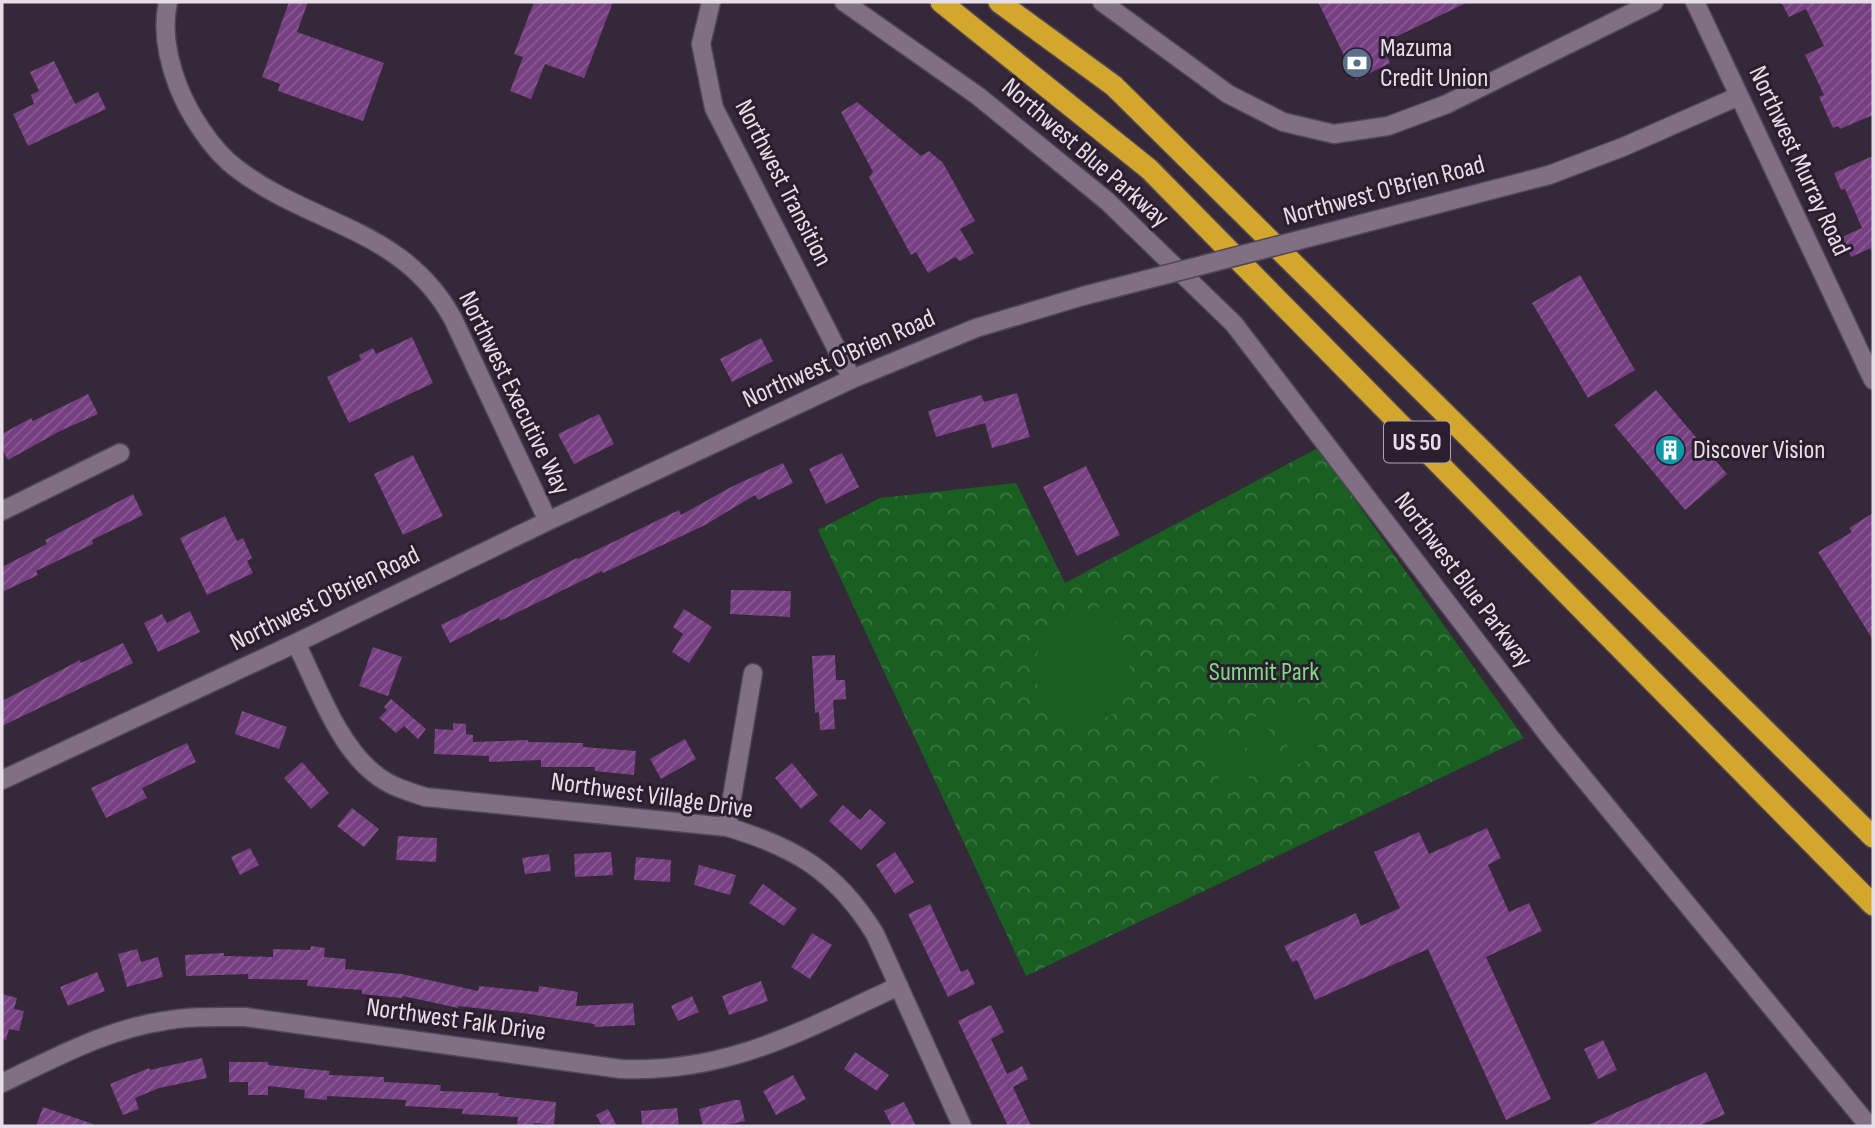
<svg xmlns="http://www.w3.org/2000/svg" width="1875" height="1128" viewBox="0 0 1875 1128" font-family="'Sofia Sans Condensed',sans-serif">
<style>
.park{fill:url(#park-crowns)}
.pitch{fill:#195f22}
.building{fill:url(#building-hatch)}
.lines{fill:none;stroke-linecap:round;stroke-linejoin:round}
.minor-casing{stroke:#524654;stroke-width:21}
.highway-casing{stroke:#524654;stroke-width:24}
.minor{stroke:#7f7083;stroke-width:18}
.highway{stroke:#d3a72b;stroke-width:21}
.minor-bridge-casing{stroke:#524654;stroke-width:21;stroke-linecap:butt}
.minor-bridge{stroke:#7f7083;stroke-width:18}
.labels{text-anchor:middle;dominant-baseline:central;stroke-width:6;stroke-linejoin:round;paint-order:stroke}
.shield{fill:#2b1e2e;stroke:#afa4b1;stroke-width:2}
.shield-label{font-size:24px;font-weight:bold;fill:#e7dee9}
.poi-label{font-size:26px;fill:#e7dee9;stroke:#2b1e2e;text-anchor:start}
.street-label{font-size:26px;fill:#e7dee9;stroke:#2b1e2e}
.park-label{font-size:26px;fill:#7edb83;stroke:#2b1e2e}
</style>
<defs>
<pattern id="park-crowns" width="20" height="18" patternUnits="userSpaceOnUse" patternTransform="scale(1.75)"><rect width="20" height="18" fill="#195f22"/><path d="M2 6a3 3 0 1 1 6 0M12 15a3 3 0 1 1 6 0" fill="none" stroke="#3a7642"/></pattern>
<pattern id="building-hatch" width="6" height="6" patternUnits="userSpaceOnUse" patternTransform="scale(1.75)"><rect width="6" height="6" fill="#763f82"/><path d="M-1 1l2-2M0 6l6-6M5 7l2-2" fill="none" stroke="#8a5a94"/></pattern>
</defs>
<rect width="100%" height="100%" fill="#352838"/>
<path class="park" d="M1318,448L1524,738L1026,976L818,530L880,498L1016,483L1065,583Z"/>
<path class="pitch" d="M1094,606L1112,611L1127,650L1131,681L1115,713L1087,726L1061,723L1041,699L1033,666L1044,635Z
M1297,699L1321,754L1296,765L1272,710Z
M1262,714L1286,770L1261,781L1237,725Z
M1227,729L1252,785L1226,795L1202,740Z"/>
<path class="building" d="M289,2H308L297,32L384,63L363,121L278,91L280,84L262,77Z
M534,2H613L584,78L545,64L531,99L510,91L523,57L514,54Z
M1318,2H1468L1381,44L1390,63L1356,80Z
M1781,2H1873V115L1840,129L1838,126L1833,128L1819,97L1824,95L1805,55L1824,46L1806,9L1789,17Z
M54,61L75,104L98,92L106,109L28,146L13,114L34,104L31,95L39,91L30,72Z
M857,102L921,156L929,151L943,163L975,221L960,229L974,253L960,261L955,257L928,273L916,252L911,255L869,177L873,172L841,112Z
M1873,156V254L1871,248L1851,257L1842,237L1862,228L1845,189L1841,190L1834,173Z
M1580,275L1635,370L1588,398L1532,303Z
M412,337L433,383L349,423L327,377L361,360L359,355L373,348L376,354Z
M761,338L773,361L732,382L720,359Z
M1656,390L1727,474L1685,510L1614,425Z
M1017,393L1030,437L992,448L985,423L936,437L928,411L981,395L984,402Z
M88,394L98,414L60,431L8,460L2,449V434L31,418L33,421Z
M599,414L614,444L574,464L558,434Z
M842,453L859,487L826,504L809,469Z
M413,455L443,516L403,535L374,474Z
M783,463L793,483L758,500L755,495L705,525L603,573L602,571L500,621L499,618L450,643L441,625L577,558L578,559L679,510L681,515L731,487Z
M1086,466L1120,535L1077,556L1043,487Z
M133,494L143,515L92,540L93,544L36,571L38,575L2,592V567L47,544L45,540Z
M1873,513V640L1818,552L1852,532L1849,528Z
M225,516L237,541L243,538L252,558L247,561L253,573L207,595L180,538Z
M731,590L791,591L790,617L730,614Z
M684,609L712,627L689,663L672,652L683,634L673,627Z
M190,611L200,632L158,652L144,623L162,614L167,623Z
M123,643L133,663L2,726V701L80,660L81,663Z
M373,647L402,657L388,696L359,686Z
M835,655L836,680H845L846,699L833,700L835,729L820,730L819,712L815,713L812,656Z
M391,699L426,729L418,739L404,726L396,733L379,718L387,710L384,707Z
M242,711L287,727L279,749L235,734Z
M453,723L466,724V734L473,735V742L528,740V742L583,743V747L636,751L634,775L595,771V767H541V760L489,762V756L434,754L435,729L453,730Z
M685,739L696,759L661,779L650,759Z
M187,743L196,762L142,788L147,798L106,818L91,788Z
M302,762L329,793L311,809L284,778Z
M792,763L818,795L801,809L775,778Z
M843,805L860,820L870,809L886,823L861,850L829,821Z
M352,808L379,829L364,847L337,826Z
M1487,828L1501,858L1488,865L1509,912L1529,903L1542,931L1486,957L1551,1099L1506,1120L1428,949L1315,1000L1297,960L1292,962L1284,946L1356,913L1361,926L1400,908L1374,852L1419,832L1429,854Z
M398,836L437,838L436,862L396,860Z
M250,848L259,865L240,875L231,857Z
M611,852L613,875L575,877L574,854Z
M895,852L914,882L895,894L876,865Z
M549,854L551,871L525,874L522,858Z
M636,857L671,860L670,882L634,880Z
M699,865L736,875L730,895L694,885Z
M763,884L797,909L784,926L749,903Z
M930,904L961,972L968,969L975,984L948,997L908,914Z
M812,933L832,945L810,979L791,967Z
M311,946L325,948L324,957L346,959L345,969L402,974L478,991L479,986L538,992L539,986L578,992L576,1006L633,1003L635,1025L595,1027L594,1024L522,1013L458,1006V1008L403,996L402,998L362,994V990L307,986L308,980L248,979V974L186,976L185,955L224,953V956L273,957V949L310,950Z
M137,949L141,962L158,957L163,977L127,987L118,954Z
M97,972L105,991L68,1006L60,987Z
M761,981L768,1001L729,1015L722,996Z
M2,994L17,998L14,1009L24,1011L19,1031L9,1029L6,1040L2,1039Z
M692,996L699,1012L678,1021L671,1006Z
M991,1005L1004,1032L991,1039L1007,1074L1022,1066L1028,1079L1013,1087L1031,1126H1008L958,1021Z
M1603,1040L1617,1070L1598,1079L1584,1049Z
M855,1052L889,1075L877,1091L844,1069Z
M202,1058L207,1078L159,1088L135,1098L139,1109L123,1115L110,1084L149,1068L150,1070Z
M229,1062H268V1065L330,1071L329,1075L384,1077V1082L441,1085L440,1091L499,1093L498,1096L556,1102L554,1125L534,1123L533,1126H517L518,1117L462,1114L463,1109L405,1106L406,1100L327,1096V1100L304,1098L305,1090L268,1086V1095H248V1082H229Z
M1706,1072L1725,1114L1699,1126H1586Z
M793,1075L806,1099L776,1115L763,1091Z
M734,1100H740L745,1121L722,1126H703L699,1109Z
M904,1102L916,1126H892L884,1111Z
M43,1107L93,1124V1126H36Z
M677,1108L679,1126H642L641,1111Z
M608,1109L617,1126H602L596,1115Z"/>
<g class="lines">
<g class="minor-casing">
<path id="minor" d="M168,2C162,29 168,60 178,86C189,114 212,150 236,168C311,226 403,227 453,319L548,521
M711,2L701,44L714,108L852,379
M844,2L978,96L1107,201L1234,324L1549,736L1869,1126
M1102,2L1228,94L1283,122L1334,134L1388,126L1447,104L1654,2
M1695,2L1873,380
M1334,231L1549,175L1623,147L1739,96
M2,511L120,453
M296,643C317,685 338,746 375,774C389,786 407,791 425,797L727,827C795,847 837,872 875,934L962,1126
M2,780L296,643L548,521L852,379L976,328L1083,296
M727,827L753,673
M2,1083C53,1059 107,1029 164,1021C191,1016 218,1017 245,1017L621,1069C730,1073 803,1030 899,986"/>
</g>
<g class="highway-casing">
<path id="highway" d="M941,2L1149,169L1873,905
M999,2L1114,86L1873,837"/>
</g>
<use href="#minor" class="minor"/>
<use href="#highway" class="highway"/>
<g class="minor-bridge-casing">
<path id="minor-bridge" d="M1083,296L1334,231"/>
</g>
<use href="#minor-bridge" class="minor-bridge"/>
</g>
<defs>
<g id="bank-disc" transform="scale(1.575)"><circle r="9.5" fill="#5c6f8a" stroke="#2b1e2e"/><path d="M-6-4H6V4H-6ZM0-2.3a2.3 2.3 0 1 0 0 4.6a2.3 2.3 0 1 0 0-4.6Z" fill="#fff"/></g>
<g id="building-disc" transform="scale(1.575)"><circle r="9.5" fill="#0f9aa8" stroke="#2b1e2e"/><path d="M-4-6H4V6H1V3H-1V6H-4ZM-2.5-4.3h1.7v1.8h-1.7ZM.8-4.3h1.7v1.8H.8ZM-2.5-1h1.7V.8h-1.7ZM.8-1h1.7V.8H.8Z" fill="#fff"/></g>
</defs>
<g fill-rule="evenodd">
<use href="#bank-disc" x="1357" y="63"/>
<use href="#building-disc" x="1670" y="450"/>
</g>
<g class="labels">
<rect class="shield" x="1384" y="421.5" width="66" height="41" rx="5"/>
<g class="shield-label">
<text x="1417" y="442">US 50</text>
</g>
<g class="poi-label">
<text x="1380" y="48">Mazuma<tspan x="1380" dy="30">Credit Union</tspan></text>
<text x="1693" y="450">Discover Vision</text>
</g>
<g class="street-label">
<text transform="translate(1085 153) rotate(41)">Northwest Blue Parkway</text>
<text transform="translate(1799 161) rotate(65)">Northwest Murray Road</text>
<text transform="translate(783 183) rotate(63)">Northwest Transition</text>
<text transform="translate(1384 191) rotate(-15)">Northwest O'Brien Road</text>
<text transform="translate(839 359) rotate(-24)">Northwest O'Brien Road</text>
<text transform="translate(514 393) rotate(64)">Northwest Executive Way</text>
<text transform="translate(1463 580) rotate(53)">Northwest Blue Parkway</text>
<text transform="translate(325 599) rotate(-26)">Northwest O'Brien Road</text>
<text transform="translate(652 796) rotate(8)">Northwest Village Drive</text>
<text transform="translate(456 1020) rotate(8)">Northwest Falk Drive</text>
</g>
<g class="park-label">
<text x="1264" y="672">Summit Park</text>
</g>
</g>
<rect width="1875" height="1128" fill="none" stroke="#e7dee9" stroke-width="7"/>
</svg>
